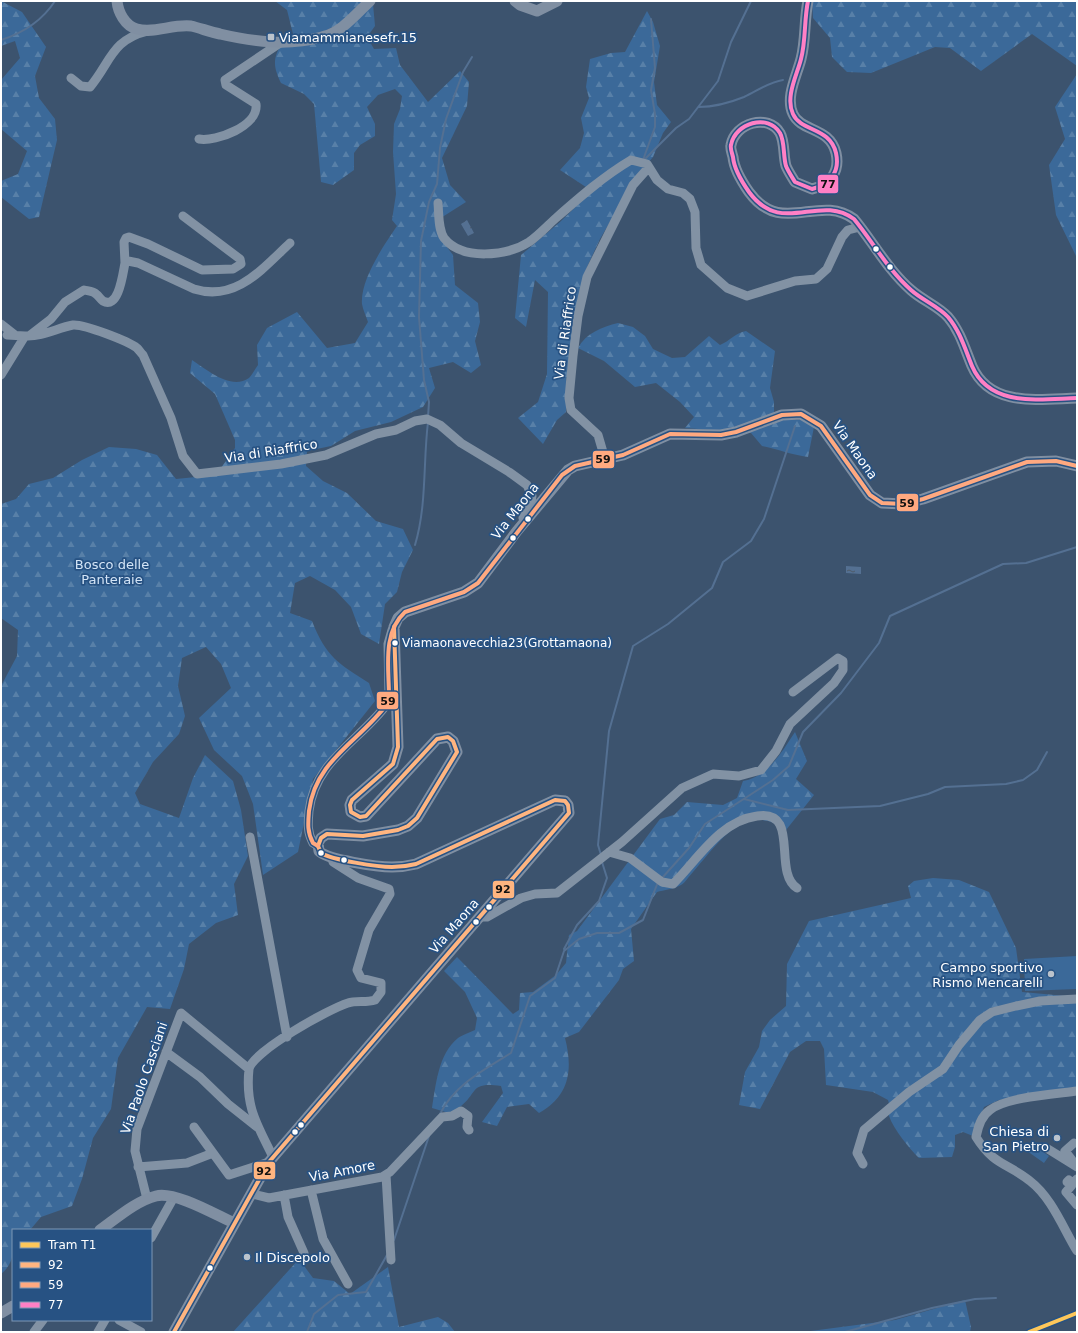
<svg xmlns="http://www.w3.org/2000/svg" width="1078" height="1333" viewBox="0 0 1078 1333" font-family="'DejaVu Sans',sans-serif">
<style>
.grass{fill:#3b6999}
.forest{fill:url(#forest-firs)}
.water{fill:url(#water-ripples)}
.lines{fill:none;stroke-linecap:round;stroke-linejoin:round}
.stream{stroke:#547092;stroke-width:2}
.minor{stroke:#8292a4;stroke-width:9}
.major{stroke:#808fa2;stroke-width:11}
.bus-1-casing{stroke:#275283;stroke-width:7}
.bus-2-casing{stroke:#275283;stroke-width:7}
.bus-3-casing{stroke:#275283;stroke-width:7}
.bus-1{stroke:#ffb580;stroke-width:4}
.bus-2{stroke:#ffa980;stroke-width:4}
.bus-3{stroke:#ff80c5;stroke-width:4}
.tram-1-casing{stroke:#275283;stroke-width:7}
.tram-1{stroke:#fdc75a;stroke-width:4}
.poi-dot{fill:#bbc3cc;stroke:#275283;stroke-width:1.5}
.bus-dot{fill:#fff;stroke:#275283;stroke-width:1.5}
.labels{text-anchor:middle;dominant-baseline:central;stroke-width:3.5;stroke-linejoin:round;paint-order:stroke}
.bus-label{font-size:12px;fill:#fff;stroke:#275283;text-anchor:start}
.poi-label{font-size:13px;fill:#fff;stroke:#275283;text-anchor:start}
.street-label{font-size:13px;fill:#fff;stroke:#275283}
.park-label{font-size:13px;fill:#d3e4f6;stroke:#275283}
.line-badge{stroke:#275283;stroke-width:1.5}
.pale-badge-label{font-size:11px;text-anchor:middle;font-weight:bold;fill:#111}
</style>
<defs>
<pattern id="forest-firs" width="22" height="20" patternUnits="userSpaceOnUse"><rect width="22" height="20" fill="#3b6999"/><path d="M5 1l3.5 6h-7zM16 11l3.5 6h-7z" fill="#5880a8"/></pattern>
<pattern id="water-ripples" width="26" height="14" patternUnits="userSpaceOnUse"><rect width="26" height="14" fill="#547092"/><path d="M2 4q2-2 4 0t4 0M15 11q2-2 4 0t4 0" fill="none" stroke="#4f5a68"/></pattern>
</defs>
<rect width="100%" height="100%" fill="#3c536e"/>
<path class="grass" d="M1077,956V989L1025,991L1024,959Z
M1032,1144L1049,1156L1044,1163L1027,1151Z"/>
<path class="forest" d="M1,1L22,12L46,47L35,76L39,98L55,119L57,140L39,217L29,219L1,197V181L18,174L27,151L1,129V80L20,58L15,41L1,46Z
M275,1H365C338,27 331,32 294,38L287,10Z
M812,1H1077V66L1032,34L981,71L950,48L935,47L871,73L847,72L832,57L830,38L813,18Z
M373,4L375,26L367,37L374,49L396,48L400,65L428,102L460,71L469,82L467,106L442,158L450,185L466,202L436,221L440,238L453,255L455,285L478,303L480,322L475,341L481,365L471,373L453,362L429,368L435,388L423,407L391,422L355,431L331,446L307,451L306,466L323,481L347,493L376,521L403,529L413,550L402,572L397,592L385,604L379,644L361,634L351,607L335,590L310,576L295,583L290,613L312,621C326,657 339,664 369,683L375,701L313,779L298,852L263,875L253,804L242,776L214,750L199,718L231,688L221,664L206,647L182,658L178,686L185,716L179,734L153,762L135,793L140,804L179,818L193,778L205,755L233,781L241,810L248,856L234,884L238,915L216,923L189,944L184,969L170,1009L147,1007L118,1058L111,1109L93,1138L82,1179L72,1206L41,1217L30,1230H13C13,1248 16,1262 1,1274V686L17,656L18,630L1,618V504L16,499L29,484L53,478L82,460L109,447L136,449L157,455L176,479L216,475L235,448V440L215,394L190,373L192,360C206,369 231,391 249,378C252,375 255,369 258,365L257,345L267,328L297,312L327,348L355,343L368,322C366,316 363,310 362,304C360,280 384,245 397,226L392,220L396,194L393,152L394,124L400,109L402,96L395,89L378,95L367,107L375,124V136L360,145L354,153V170L333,185L321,182L314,104L304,94L281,83C274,68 272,60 281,45L328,38Z
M647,11L653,22L660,46L654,82L657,105L671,122L663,133L653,157L636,177L600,239L587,267L566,382V412L557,420L543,444L518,418L538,402L547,374L548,292L535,280L526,327L515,318L521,255L560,222L592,191L560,170L580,148L584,133L581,118L589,98L586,87L590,59L611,53L625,52Z
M1077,74V258L1056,215L1049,165L1065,139L1055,107Z
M618,323L633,327L645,336L653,349L672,358L685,357L709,336L720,345C730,341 735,333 746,331L775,351L770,388L774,402V412L785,419L802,420L814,427L808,457C792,455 778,449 762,446L751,433L685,428L694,417L680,402L656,383L635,387L604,361L578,348C586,333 602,327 618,323Z
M795,732L807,761L796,779L814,795L786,830C744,800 719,843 693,872C689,876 685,883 681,885C675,889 663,890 657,892L631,929L634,961L623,969L619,980L579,1032L565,1038C573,1069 570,1096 539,1113L529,1104L507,1107L497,1126L482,1122L503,1093L501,1086C469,1082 479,1092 460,1107C457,1110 452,1111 449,1113L432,1108C436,1085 438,1054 458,1038C462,1035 469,1033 475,1030L477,1018L465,992L444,971L457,957L513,1014L519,1010L520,993L533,992L556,975L566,963L569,935L577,931L660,819L674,815L687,802L723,805L737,798L743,781C767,777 782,752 795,732Z
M933,878L959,880L989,892L1016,948L1022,992L1077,997V1088L999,1100L984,1107L973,1136L963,1132L955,1135V1147L952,1157L919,1158C909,1148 894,1130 889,1116C888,1111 890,1105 888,1100L873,1092L826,1085L824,1049L820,1041H806L790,1052L760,1109L739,1105L745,1072L759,1047L762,1031L770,1020L786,1006L787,964L809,921L911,898L908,886L914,881Z
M299,1259L313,1278L334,1281L350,1294L388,1267L399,1327L438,1317L448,1323L455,1332H233Z
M965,1300L971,1327L970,1332H803L895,1320Z"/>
<path class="water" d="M467,220L474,233L468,236L461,224Z
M846,566L861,567V574L846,573Z"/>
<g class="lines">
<path class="stream" d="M1,40C23,33 42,21 55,1
M699,107C714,107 729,103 744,97C757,91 769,82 783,80
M643,160L655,127V114L651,90L655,68L651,19
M644,160L676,128L689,119L718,81L731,42L751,1
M428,417L429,402L424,380L419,317L421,241L429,202L437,184L440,148L446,119L463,72L472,57
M415,545C427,505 423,462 428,422
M744,799L788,810L880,806L928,794L945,787L1006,784L1023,780L1037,770L1047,752
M601,855L598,845L609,731L633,646L668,624L712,588L723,562L751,541L764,519L795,426
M662,878L689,848L705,824L773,780L789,766L803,732L841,693L879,643L890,616L1003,564L1026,563L1077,547
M564,949L577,925L599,901L607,878L602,862
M440,1114C454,1085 485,1069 511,1053L530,996L555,978L564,951L579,939L597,933H619L643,920L658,882
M394,1240L429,1136
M307,1332L314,1314L338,1295L366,1292L387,1255
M845,1332L932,1308L975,1299L996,1298"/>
<path class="minor" d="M71,78L81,86L90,87C111,62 111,40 148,31
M199,139C216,142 259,126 256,104L226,85L225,80L280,43
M438,203C439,214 438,229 444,238C462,261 507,256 529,242C539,235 547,226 556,218C580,197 604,176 631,160L647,164L657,180L668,189L683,193L690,199L695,212L696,248L701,265L727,288L747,296L795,281L816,279L827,269L842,237L848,230L860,227
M125,263L124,242L126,238L129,237L148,244L202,270L233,269L241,264L240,259L183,216
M1,324L15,335
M7,335L25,336
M29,336L51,319L65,302L84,290C88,291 93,291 96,294C99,296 100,299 103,301C119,310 123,272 125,263L128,261L138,263L194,289C236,302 262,269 290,243
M1,375L25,336C43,337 57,328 73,325C84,324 128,341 137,348C139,350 141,353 143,355L171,418L183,456L197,474L281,464L326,455L376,434L396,430L415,421L427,419L440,425L461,443L509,472L527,485L532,496L531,502L523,518
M605,459L598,435L571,410L569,398L573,356L578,316L587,277L633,185L649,167
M250,837L287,1037
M318,846L313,843C307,832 308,823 309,811C315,760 360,741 387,704L389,696L388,644L392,630
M609,852L630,858L662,882L673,884C698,859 720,821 757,816C801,809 772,872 797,888
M481,917H487L521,898L535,894L557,893L622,842L682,788L713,774L739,776L761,770L776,751L790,724L834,683L843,670V661L838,658L793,692
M166,1052L200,1077L228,1104L257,1127
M249,1069C253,1051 329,1009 348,1003C356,1000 366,1003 375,1000L381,992V983L361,978L357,970L369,930L390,894L389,889L358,878L333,862L332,858
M1077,1091C1055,1094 1006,1097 990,1110C981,1116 978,1127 976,1137C994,1166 1008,1163 1030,1181C1052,1198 1063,1228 1077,1251
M194,1127L229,1175L269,1162
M1048,1149L1077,1167
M1072,1160L1065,1151L1074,1143
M863,1164L857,1153L864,1130L909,1092L943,1069L959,1045L980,1020L992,1012L1016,1006L1040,1001L1077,999
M138,1167L187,1163L213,1153
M386,1175L391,1260
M1077,1179L1073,1183L1069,1180L1067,1182L1072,1185L1066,1192L1077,1205
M311,1190L323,1239L348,1284
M252,1194L269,1198L382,1177L390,1172L442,1117L452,1116L461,1111L468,1116L467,1127L469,1130
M284,1195L288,1217L304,1253
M147,1199L135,1151L137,1129L181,1013L249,1069C245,1107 257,1124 273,1157
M151,1238L174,1197
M119,1320L141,1332
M34,1332L43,1320
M98,1332L105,1320"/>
<path class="major" d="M117,1C118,12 125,26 137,29C154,34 172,24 191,26C200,28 210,32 220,34C254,42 288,46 322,37C341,33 356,14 370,1
M515,1L520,5L537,11L557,1
M808,1C804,20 806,40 801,59C797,75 785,97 793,114C801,132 830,127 836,153C839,167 835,173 828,184L812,189L795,182C792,177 788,171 786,166C783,156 785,142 780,133C768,113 735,123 731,145C730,148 732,153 733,157C734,169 742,182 749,192C782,237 818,193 854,219C873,242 888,270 911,290C922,300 938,306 948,317C960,331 965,349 972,366C990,408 1040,399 1077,398
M100,1230C117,1218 136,1201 156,1196C175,1191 216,1215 234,1223
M1,1313L13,1306
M174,1332L269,1162L569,813L568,805L565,801L555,800L416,864C408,866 400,867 392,867C379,867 327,860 319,851L318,843L321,838L327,834L363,836L398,830L408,826L417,818L457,752L453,741L448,737L437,739L366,816L360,817L351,812L350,805L352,800L393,764L398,747L394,627L398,618L405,612L464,592L478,583L517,531L568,470L575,466L623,455L670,434L721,435L736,432L782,415L801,414L821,426L870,495L882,503L903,504L923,499L1027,462L1056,461L1077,466"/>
<g class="bus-1-casing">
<path id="bus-1" d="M174,1332L269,1162L569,813L568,805L565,801L555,800L416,864C408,866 400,867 392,867C378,867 332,860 321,853L318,846L321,838L327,834L363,836L398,830L408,826L417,818L457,752L453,741L448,737L437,739L366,816L360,817L351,812L350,805L352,800L393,764L398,747L394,627"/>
</g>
<g class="bus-2-casing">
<path id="bus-2" d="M318,846L313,843C307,832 308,823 309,811C315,760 360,741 387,704L389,696C389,668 382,633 405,612L464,592L478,583L562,475L575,466L623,455L670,434L721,435L736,432L782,415L801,414L821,426L870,495L882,503L903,504L923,499L1027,462L1056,461L1077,466"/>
</g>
<g class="bus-3-casing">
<path id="bus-3" d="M808,1C804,20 806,40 801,59C797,75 785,97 793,114C801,132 830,127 836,153C839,167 835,173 828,184L812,189L795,182C792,177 788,171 786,166C783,156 785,142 780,133C768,113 735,123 731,145C730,148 732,153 733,157C734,169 742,182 749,192C782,237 818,193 854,219C873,242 888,270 911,290C922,300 938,306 948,317C960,331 965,349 972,366C990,408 1040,399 1077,398"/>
</g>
<use href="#bus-1" class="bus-1"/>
<use href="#bus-2" class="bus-2"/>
<use href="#bus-3" class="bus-3"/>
<g class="tram-1-casing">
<path id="tram-1" d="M1029,1332L1077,1313"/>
</g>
<use href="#tram-1" class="tram-1"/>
</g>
<g class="poi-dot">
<rect x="267" y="33" width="8" height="8" rx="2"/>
<circle cx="1051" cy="974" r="4"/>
<circle cx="1057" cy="1138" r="4"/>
<circle cx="247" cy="1257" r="4"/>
</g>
<g class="bus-dot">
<circle cx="876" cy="249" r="3.5"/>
<circle cx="890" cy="267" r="3.5"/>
<circle cx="528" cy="519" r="3.5"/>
<circle cx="513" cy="538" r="3.5"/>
<circle cx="395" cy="643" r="3.5"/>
<circle cx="321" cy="853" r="3.5"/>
<circle cx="344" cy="860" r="3.5"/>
<circle cx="489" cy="907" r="3.5"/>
<circle cx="476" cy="922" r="3.5"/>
<circle cx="301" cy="1125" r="3.5"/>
<circle cx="295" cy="1132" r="3.5"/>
<circle cx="210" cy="1268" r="3.5"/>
</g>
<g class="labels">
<g class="bus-label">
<text x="402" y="643">Viamaonavecchia23(Grottamaona)</text>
</g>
<g class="poi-label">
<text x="279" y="37">Viamammianesefr.15</text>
<text x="1043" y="967" text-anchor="end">Campo sportivo<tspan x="1043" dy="15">Rismo Mencarelli</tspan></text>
<text x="1049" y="1131" text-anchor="end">Chiesa di<tspan x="1049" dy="15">San Pietro</tspan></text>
<text x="255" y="1257">Il Discepolo</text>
</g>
<g class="street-label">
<text transform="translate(565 333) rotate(-82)">Via di Riaffrico</text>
<text transform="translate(855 450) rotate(55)">Via Maona</text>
<text transform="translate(271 451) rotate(-9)">Via di Riaffrico</text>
<text transform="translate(515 511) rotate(-52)">Via Maona</text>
<text transform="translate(454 926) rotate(-49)">Via Maona</text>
<text transform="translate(144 1078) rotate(-71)">Via Paolo Casciani</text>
<text transform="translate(342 1171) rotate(-11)">Via Amore</text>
</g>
<g class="park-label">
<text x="112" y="564">Bosco delle<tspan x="112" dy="15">Panteraie</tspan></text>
</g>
</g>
<g class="line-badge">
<rect x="817" y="174" width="22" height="20" rx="4" fill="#ff80c5"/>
<rect x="592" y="450" width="23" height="19" rx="4" fill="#ffa980"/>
<rect x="896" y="493" width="23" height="19" rx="4" fill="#ffa980"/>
<rect x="376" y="691" width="23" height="19" rx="4" fill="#ffa980"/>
<rect x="492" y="880" width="23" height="19" rx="4" fill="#ffb580"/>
<rect x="253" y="1161" width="23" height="19" rx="4" fill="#ffb580"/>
</g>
<g class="pale-badge-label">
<text x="828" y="188">77</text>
<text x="603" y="463">59</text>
<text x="907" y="507">59</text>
<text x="388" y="705">59</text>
<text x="503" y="893">92</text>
<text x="264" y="1175">92</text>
</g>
<rect width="1078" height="1333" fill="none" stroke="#ffffff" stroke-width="4"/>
<rect x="12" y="1229" width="140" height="92" fill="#275283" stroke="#7d97b5"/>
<rect x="20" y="1242" width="20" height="6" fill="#fdc75a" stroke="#7d97b5"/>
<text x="48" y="1249" font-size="12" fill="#ffffff">Tram T1</text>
<rect x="20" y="1262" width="20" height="6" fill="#ffb580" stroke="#7d97b5"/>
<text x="48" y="1269" font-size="12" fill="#ffffff">92</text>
<rect x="20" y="1282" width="20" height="6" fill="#ffa980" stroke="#7d97b5"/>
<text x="48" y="1289" font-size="12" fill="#ffffff">59</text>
<rect x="20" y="1302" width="20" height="6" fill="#ff80c5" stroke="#7d97b5"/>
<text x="48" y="1309" font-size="12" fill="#ffffff">77</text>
</svg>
